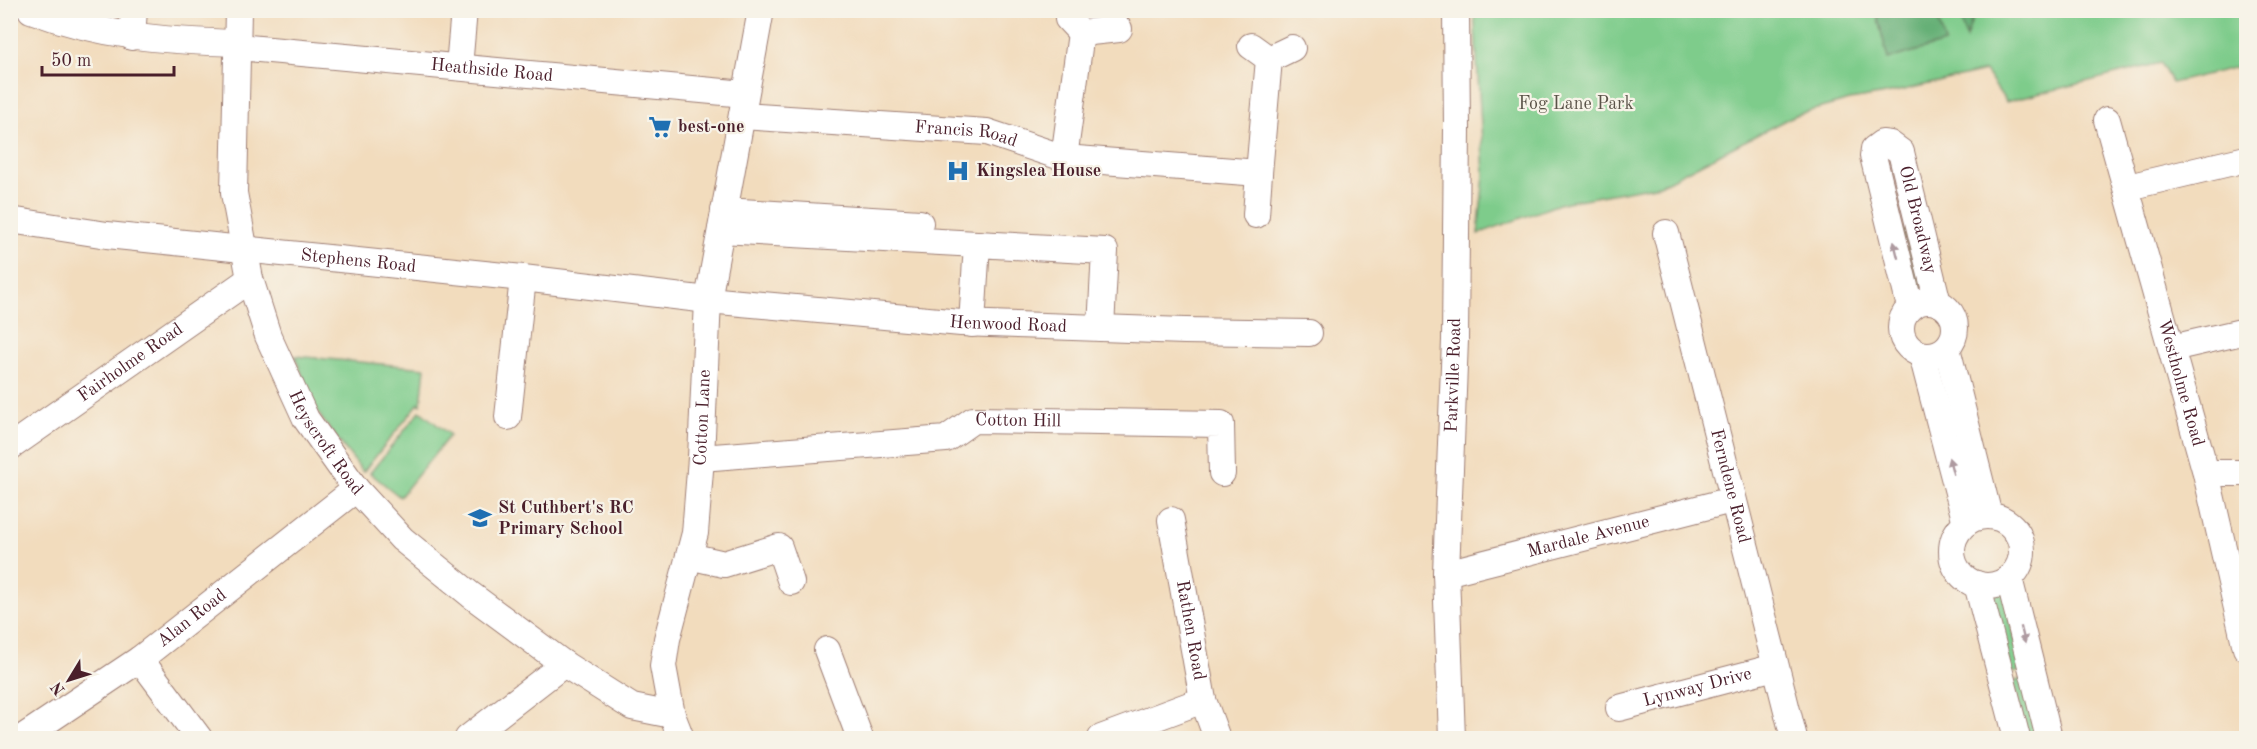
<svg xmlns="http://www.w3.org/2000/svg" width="2257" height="749" viewBox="0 0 2257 749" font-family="'Old Standard TT',serif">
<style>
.green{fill:#7ecc8b;stroke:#64765b;stroke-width:1.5}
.forest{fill:#66b077;stroke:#586851;stroke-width:1.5}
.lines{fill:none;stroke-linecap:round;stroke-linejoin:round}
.minor-casing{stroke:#9e7e74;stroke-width:28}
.minor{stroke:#fff;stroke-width:26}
.oneway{fill:#ae9aa0}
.labels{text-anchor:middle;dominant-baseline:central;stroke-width:4.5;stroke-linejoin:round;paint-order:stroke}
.street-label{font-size:18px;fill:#4a1f2b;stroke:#f7f3e8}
.park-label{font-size:18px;fill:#5a5348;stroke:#f7f3e8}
.poi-label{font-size:18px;font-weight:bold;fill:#4a1f2b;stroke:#f7f3e8;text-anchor:start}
</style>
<rect width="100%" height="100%" fill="#f7f3e8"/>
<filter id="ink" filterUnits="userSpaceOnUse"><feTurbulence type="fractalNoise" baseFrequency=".0167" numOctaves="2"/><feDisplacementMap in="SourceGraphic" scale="12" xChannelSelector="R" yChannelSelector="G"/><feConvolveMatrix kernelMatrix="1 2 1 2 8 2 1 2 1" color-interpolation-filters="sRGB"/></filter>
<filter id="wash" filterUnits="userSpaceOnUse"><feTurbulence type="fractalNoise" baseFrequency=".008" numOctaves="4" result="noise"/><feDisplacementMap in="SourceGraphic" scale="24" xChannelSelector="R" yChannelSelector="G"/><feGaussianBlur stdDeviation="1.35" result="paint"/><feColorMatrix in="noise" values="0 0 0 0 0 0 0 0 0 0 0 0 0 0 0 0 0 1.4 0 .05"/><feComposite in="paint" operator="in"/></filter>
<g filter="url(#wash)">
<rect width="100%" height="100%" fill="#f2dcbd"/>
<path class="green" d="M1474,11H2246V65L2172,83L2160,63L2006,102L1985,71L1886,94L1850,100L1795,115L1660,185L1562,203L1478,234L1484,175Z
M1910,226L1929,296L1916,297L1898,229Z
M295,356L425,368L421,405L419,403L363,472L322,419L312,400Z
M420,411L450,435L400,497L370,473Z
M2002,586L2023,671L2011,673L1990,590Z
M2025,678L2040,738H2027L2013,682Z"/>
<path class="forest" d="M1876,11H1936L1945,43L1888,59Z
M1958,11H1975L1966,38Z"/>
</g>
<g filter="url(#ink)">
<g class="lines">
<g class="minor-casing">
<g id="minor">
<path d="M31,10C99,36 165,41 238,43"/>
<path id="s1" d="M238,10L234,193L250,279L268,336L306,419L356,489L402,539L471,595L564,664L632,707L672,715"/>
<path d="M1068,19L1081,33L1119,29"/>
<path d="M132,37L134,10"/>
<path id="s2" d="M238,47L745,94"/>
<path d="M1269,59L1292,48"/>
<path d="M459,67L464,10"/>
<path id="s3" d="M742,116L987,132L1064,158L1259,173L1269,59L1251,46"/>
<path id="s4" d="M2107,120L2206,473L2246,648"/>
<path d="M1064,158L1081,33"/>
<path d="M2128,187L2246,159"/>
<path d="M724,211L920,223"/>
<path d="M1256,215L1259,173"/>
<path id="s5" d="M10,220L107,235L523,278L708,300L961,323L1185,331L1309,333"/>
<path d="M721,230L977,244"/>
<path id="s6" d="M1666,233L1794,738"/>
<circle cx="1928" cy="328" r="27"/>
<path id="s7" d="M1910,307L1873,156L1874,149L1882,143L1890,144L1901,152L1938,303"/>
<path d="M972,324L977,244L1105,251L1101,328"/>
<path d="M1947,348L1989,516"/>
<path d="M2172,348L2246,331"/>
<path d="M1922,355L1966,523"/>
<path d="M508,417L523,278"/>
<path id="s8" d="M10,447L250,279"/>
<path id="s9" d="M701,458L946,439L973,420L1221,424L1222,473"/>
<path d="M2206,473H2246"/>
<circle cx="1987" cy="551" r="35"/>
<path id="s10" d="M1171,520L1203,700L1217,738"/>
<path d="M689,556L724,564L779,547L791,582"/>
<path id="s11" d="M1446,573L1732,500"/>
<path d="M2009,578L2049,738"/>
<path d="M1977,584L2017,738"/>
<path d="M827,650L860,738"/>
<path d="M140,659L199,738"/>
<path id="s12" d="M1619,708L1775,667"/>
<path id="s13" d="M22,738L140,659L356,489"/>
<path d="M468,738L564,664"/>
<path id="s14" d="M681,738L672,715L663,666L667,639L695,533L701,458L708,300L761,10"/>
<path d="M1101,738L1203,700"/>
<path id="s15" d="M1452,738L1446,573L1455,340L1457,129L1456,10"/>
</g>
</g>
<use href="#minor" class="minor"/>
</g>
<defs><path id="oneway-solid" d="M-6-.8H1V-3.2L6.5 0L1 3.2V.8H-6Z" transform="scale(1.5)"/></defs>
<g class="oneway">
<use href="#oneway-solid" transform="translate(1896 250) rotate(-104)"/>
<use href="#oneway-solid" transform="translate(1951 466) rotate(-105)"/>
<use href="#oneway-solid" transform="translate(2023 635) rotate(76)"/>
</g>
</g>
<defs>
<g id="supermarket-bare" transform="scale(1.8)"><path d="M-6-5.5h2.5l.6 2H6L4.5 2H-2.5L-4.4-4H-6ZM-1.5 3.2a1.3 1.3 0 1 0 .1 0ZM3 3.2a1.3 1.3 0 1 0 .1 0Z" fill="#1f6fb2" stroke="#f7f3e8" stroke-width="2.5" paint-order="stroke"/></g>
<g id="hospital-bare" transform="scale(1.8)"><path d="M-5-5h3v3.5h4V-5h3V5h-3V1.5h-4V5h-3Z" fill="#1f6fb2" stroke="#f7f3e8" stroke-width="2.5" paint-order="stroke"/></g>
<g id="school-bare" transform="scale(1.8)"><path d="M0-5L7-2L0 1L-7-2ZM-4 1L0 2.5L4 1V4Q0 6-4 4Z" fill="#1f6fb2" stroke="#f7f3e8" stroke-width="2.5" paint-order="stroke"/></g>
</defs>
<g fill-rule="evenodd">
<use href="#supermarket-bare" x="660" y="127"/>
<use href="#hospital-bare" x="958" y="171"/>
<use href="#school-bare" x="480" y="518"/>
</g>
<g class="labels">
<g class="street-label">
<text stroke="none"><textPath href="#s2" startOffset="255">Heathside Road</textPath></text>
<text stroke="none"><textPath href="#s3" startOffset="225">Francis Road</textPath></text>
<text stroke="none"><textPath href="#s7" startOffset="264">Old Broadway</textPath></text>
<text stroke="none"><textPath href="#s5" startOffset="351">Stephens Road</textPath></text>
<text stroke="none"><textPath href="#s5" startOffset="1004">Henwood Road</textPath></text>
<text stroke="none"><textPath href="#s8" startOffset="147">Fairholme Road</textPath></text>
<text stroke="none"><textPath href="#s15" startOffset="363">Parkville Road</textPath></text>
<text stroke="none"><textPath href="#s4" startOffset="273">Westholme Road</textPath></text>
<text stroke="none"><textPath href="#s14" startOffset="327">Cotton Lane</textPath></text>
<text stroke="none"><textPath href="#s9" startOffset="324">Cotton Hill</textPath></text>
<text stroke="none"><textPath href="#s1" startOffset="452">Heyscroft Road</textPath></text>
<text stroke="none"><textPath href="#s6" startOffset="261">Ferndene Road</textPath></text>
<text stroke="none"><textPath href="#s11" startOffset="147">Mardale Avenue</textPath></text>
<text stroke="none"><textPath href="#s13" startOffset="208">Alan Road</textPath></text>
<text stroke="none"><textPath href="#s10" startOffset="112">Rathen Road</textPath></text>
<text stroke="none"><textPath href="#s12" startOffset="81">Lynway Drive</textPath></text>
</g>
<g class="park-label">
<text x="1576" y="104">Fog Lane Park</text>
</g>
<g class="poi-label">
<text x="678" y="127">best-one</text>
<text x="976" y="171">Kingslea House</text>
<text x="498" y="508">St Cuthbert's RC<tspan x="498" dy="21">Primary School</tspan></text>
</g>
</g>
<rect width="2257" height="749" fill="none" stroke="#f7f3e8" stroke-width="36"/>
<g transform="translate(69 680) rotate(232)" stroke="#f7f3e8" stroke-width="4.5" paint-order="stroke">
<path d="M0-4.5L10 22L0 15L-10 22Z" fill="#4a1f2b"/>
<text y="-9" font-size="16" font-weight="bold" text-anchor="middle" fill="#4a1f2b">N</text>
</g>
<path d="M42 66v9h132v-9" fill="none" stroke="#4a1f2b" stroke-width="3"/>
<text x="51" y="66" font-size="18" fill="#4a1f2b" stroke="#f7f3e8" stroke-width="4.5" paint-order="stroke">50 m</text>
</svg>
